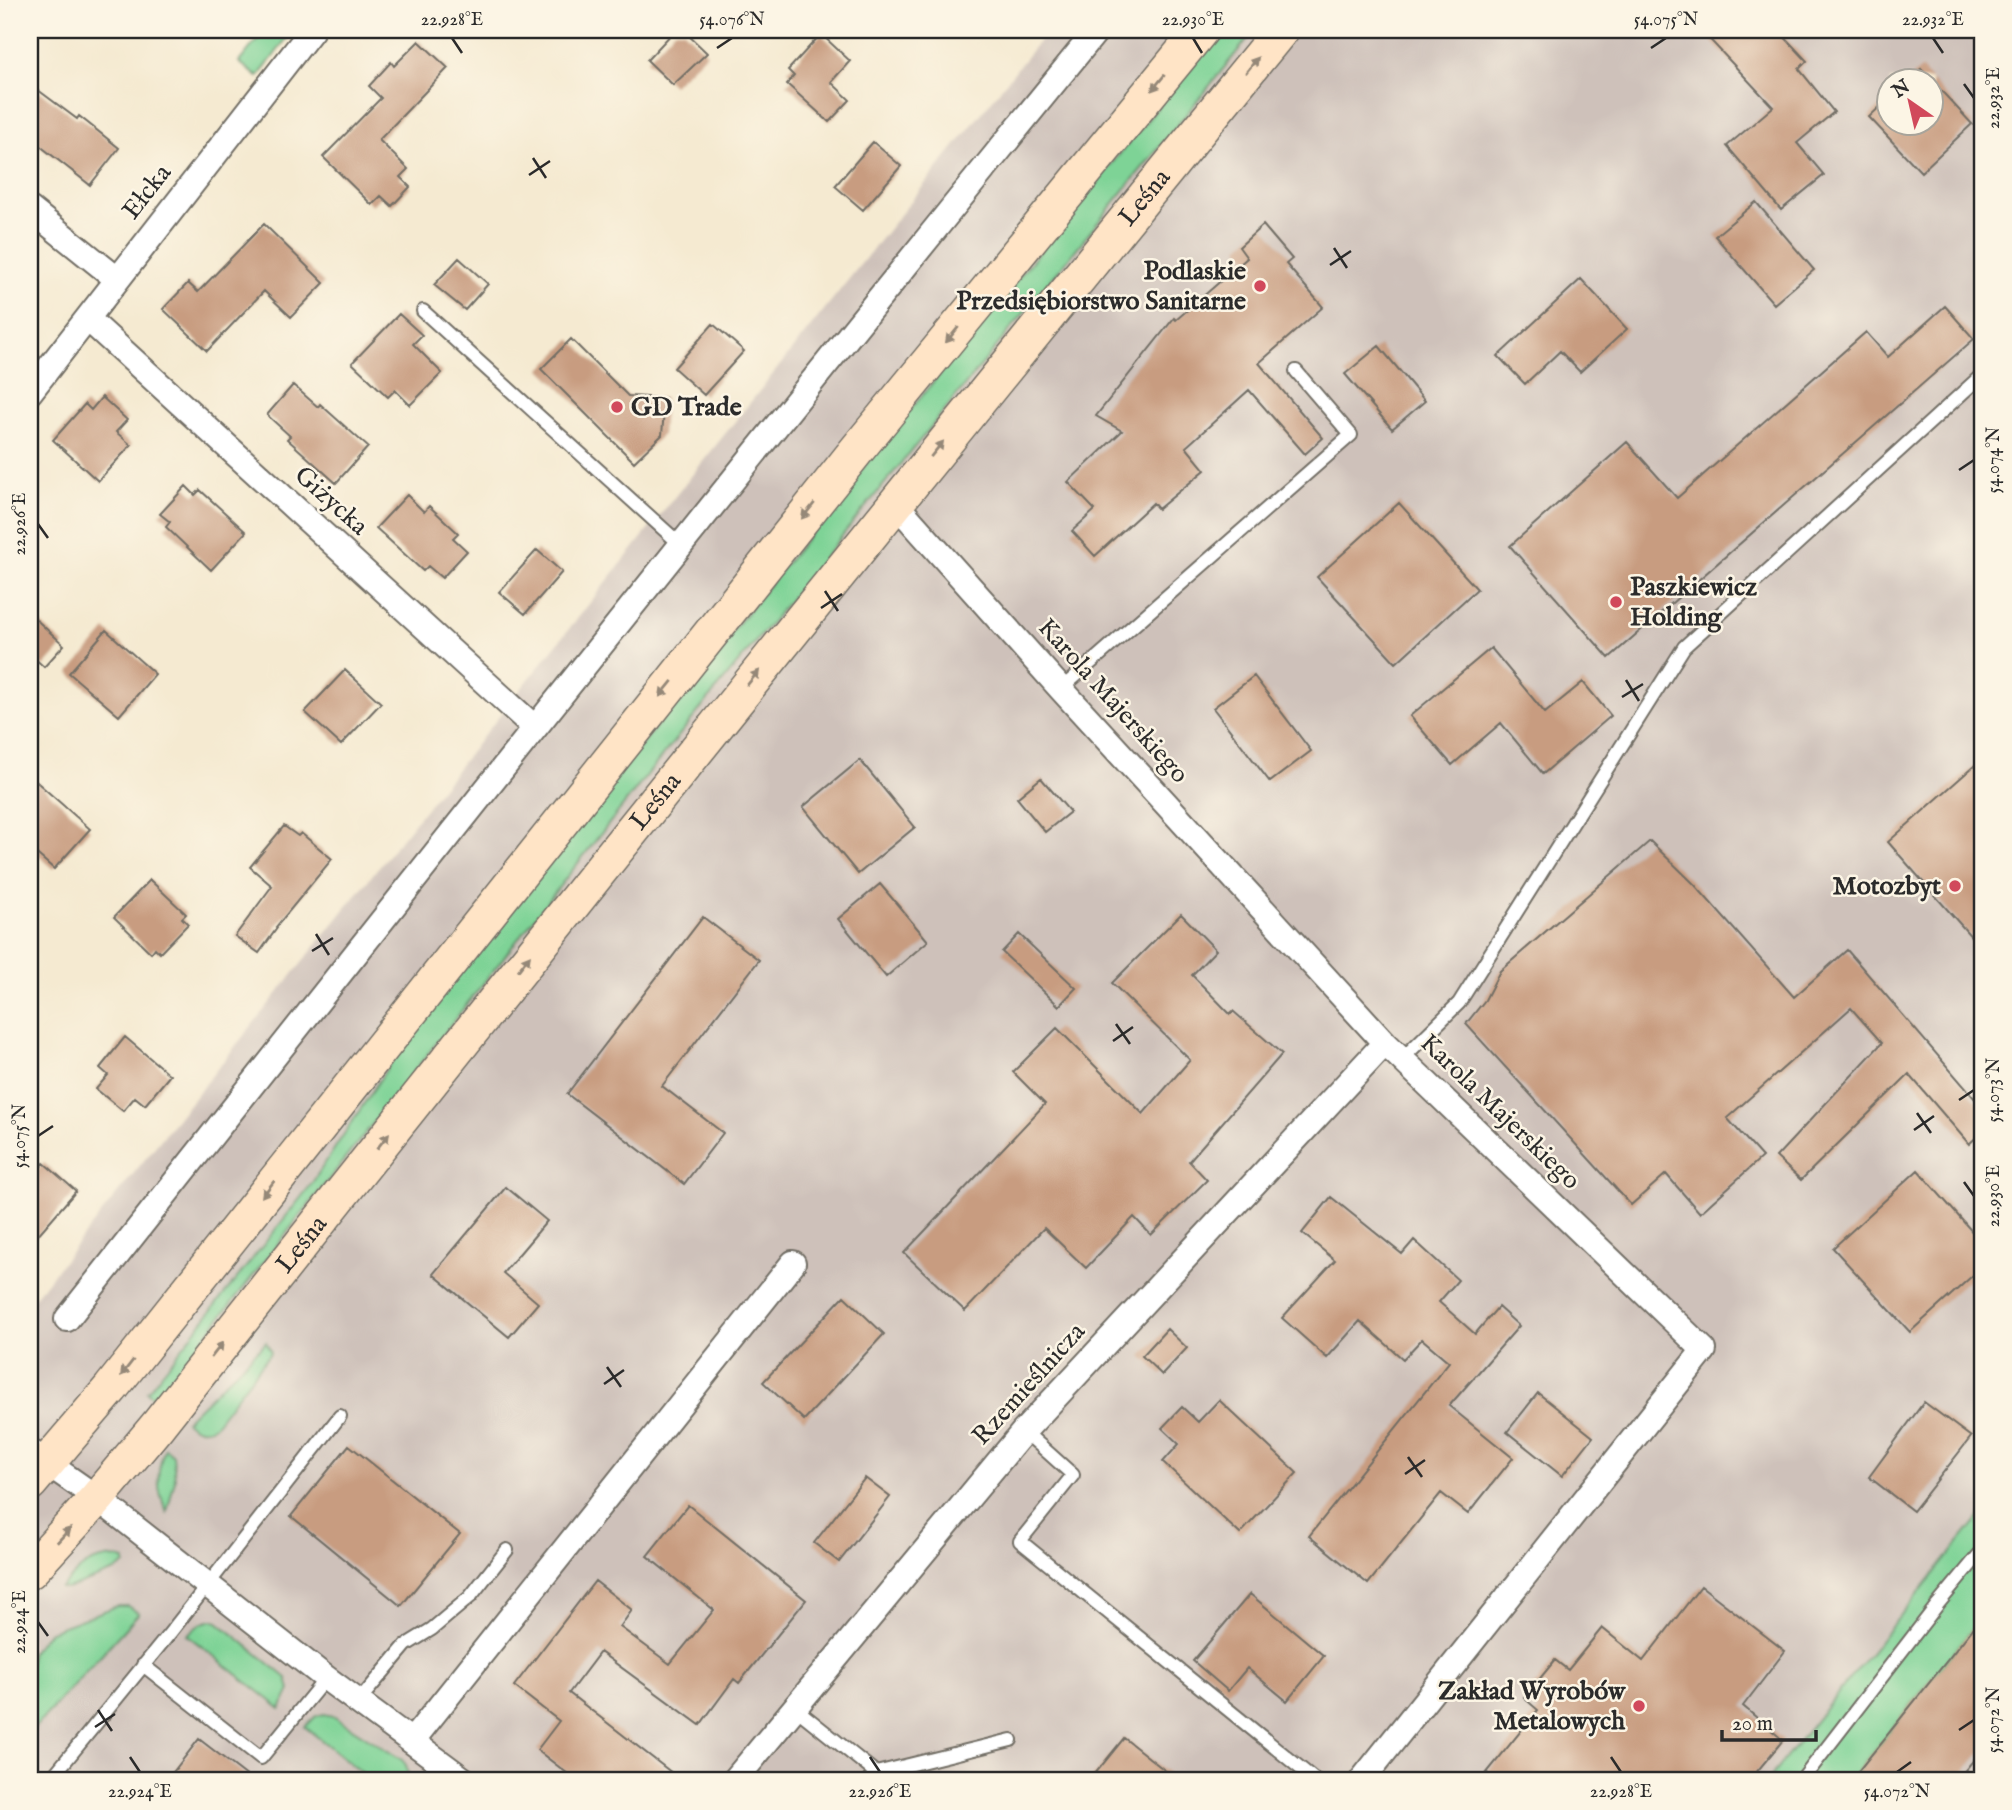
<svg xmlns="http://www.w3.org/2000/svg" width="2012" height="1810" viewBox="0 0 2012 1810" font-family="'IM FELL English',serif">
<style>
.industrial{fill:#cec1ba;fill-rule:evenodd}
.green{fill:#7ed396;stroke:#547f60;stroke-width:2}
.building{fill:#c89c80}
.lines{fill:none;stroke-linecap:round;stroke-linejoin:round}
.service-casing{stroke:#726e65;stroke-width:16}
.minor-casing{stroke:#726e65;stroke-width:28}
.secondary-casing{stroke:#726e65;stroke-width:38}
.service{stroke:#fff;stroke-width:12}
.minor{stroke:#fff;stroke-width:24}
.secondary{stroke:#ffe4c6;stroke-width:35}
.oneway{fill:#958878}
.ticks{fill:none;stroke:#2b2b2b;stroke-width:2.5}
.poi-dot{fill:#d1495b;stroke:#fcf5e5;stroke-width:2.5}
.labels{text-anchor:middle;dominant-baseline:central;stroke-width:5;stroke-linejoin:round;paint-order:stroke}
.street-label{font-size:26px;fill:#2b2b2b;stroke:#fcf5e5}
.poi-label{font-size:26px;font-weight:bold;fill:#2b2b2b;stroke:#fcf5e5;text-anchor:end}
.neatline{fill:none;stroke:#2b2b2b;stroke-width:2.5}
.ticks-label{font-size:18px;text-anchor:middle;fill:#2b2b2b}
</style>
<rect width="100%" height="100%" fill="#fcf5e5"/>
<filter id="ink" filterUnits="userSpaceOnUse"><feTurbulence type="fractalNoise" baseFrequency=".0143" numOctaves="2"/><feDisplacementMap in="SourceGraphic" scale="14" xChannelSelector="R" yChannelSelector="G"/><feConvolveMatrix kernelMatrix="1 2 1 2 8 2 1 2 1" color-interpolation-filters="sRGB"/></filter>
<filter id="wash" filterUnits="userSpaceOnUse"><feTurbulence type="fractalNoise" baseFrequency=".00686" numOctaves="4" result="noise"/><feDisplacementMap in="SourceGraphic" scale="28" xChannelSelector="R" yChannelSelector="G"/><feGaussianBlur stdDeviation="1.57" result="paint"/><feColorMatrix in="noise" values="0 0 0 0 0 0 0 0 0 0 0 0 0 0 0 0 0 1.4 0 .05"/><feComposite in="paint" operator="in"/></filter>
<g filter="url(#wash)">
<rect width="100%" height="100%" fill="#f5ead1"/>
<path class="industrial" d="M1048,30H1982V1780H30V1303ZM1890,80H1932V122H1890Z"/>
<path class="green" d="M265,30H293L258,77L239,62Z
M1221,30H1255L663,755L156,1399L147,1392L310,1186L405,1041L853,480Z
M266,1342L271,1352L214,1426C203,1433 194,1428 185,1421Z
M165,1448L173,1455L175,1480L167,1512C156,1490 156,1471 165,1448Z
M1982,1514V1617L1851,1780H1768Z
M114,1557L125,1560V1564L115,1571L67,1589L61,1588C80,1568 86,1560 114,1557Z
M117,1606H127L139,1613L30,1733V1653L50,1631Z
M211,1620L218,1622L287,1678L290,1690L281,1709L187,1635L200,1624Z
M324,1714L333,1716L402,1760L406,1765L409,1780H371L305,1727L316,1716Z"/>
<g id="blocks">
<path class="building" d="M675,30H683L707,53L673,85L647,60Z
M1701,30H1778L1807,61L1799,69L1834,112L1797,143L1824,175L1781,210L1727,146L1773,107Z
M821,34L850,61L831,82L850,100L829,122L787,84L794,76L788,70Z
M419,41L448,68L379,140L408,169L400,177L410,187L392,206L381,196L372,205L323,157L381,98L369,86L391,62L394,66Z
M1921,69L1972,124L1921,172L1869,117L1889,98V122H1931V80H1908Z
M30,84L77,119L79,116L119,148L90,185L30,138Z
M873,142L901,166L863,210L835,186Z
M1756,202L1814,270L1774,304L1715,236Z
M264,224L324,283L291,317L264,291L207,351L163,309L188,283L198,292Z
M1263,225L1292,259L1286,264L1323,307L1259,363L1323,438L1305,454L1249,390L1186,447L1205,470L1158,509L1153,503L1095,556L1072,531L1095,510L1068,482L1122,431L1096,416L1174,318L1176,320L1247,258L1239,247Z
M459,258L488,284L465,310L434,285Z
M1581,279L1627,329L1580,372L1560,351L1525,384L1498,356Z
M1945,306L1974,339L1609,658L1510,546L1627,442L1677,498L1866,332L1888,357Z
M399,314L422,335L413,344L442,373L410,405L395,390L388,397L352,363Z
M713,324L744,351L704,395L674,368Z
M571,339L628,396L665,398L662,435L634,462L541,369Z
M1379,346L1425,401L1392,429L1345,374Z
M293,385L318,407L320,404L368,447L336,483L287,439L290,436L267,415Z
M102,397L127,420L116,432L131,445L98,481L53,440L85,404L91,410Z
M186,486L195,495L200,490L246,532L211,570L166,527L170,522L160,514Z
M407,495L424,512L429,506L458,533L453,538L467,551L442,578L428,566L423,571L376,528Z
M1399,503L1477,589L1396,663L1317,577Z
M537,550L562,572L525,614L499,592Z
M30,614L64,645L44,667L30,654Z
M106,630L155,674L119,716L69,673Z
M1491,648L1545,713L1583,682L1611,716L1543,774L1501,723L1452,765L1410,716Z
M345,670L381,703L341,745L305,712Z
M1254,676L1311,751L1270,782L1213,708Z
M1982,759V949L1888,842Z
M860,760L915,827L858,874L803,807Z
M30,776L90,829L54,869L30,848Z
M1041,778L1070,812L1045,832L1017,798Z
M284,826L298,836L301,833L332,859L276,927L277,928L259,953L235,936L272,886L250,867Z
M1650,841L1694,884L1794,997L1847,950L1982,1107V1132L1969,1144L1909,1074L1801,1180L1776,1157L1882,1043L1851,1008L1727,1118L1762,1157L1700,1213L1666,1174L1631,1205L1466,1024L1485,1000L1500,971Z
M150,880L186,914L182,918L188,924L160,953L155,948L151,953L114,917Z
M880,884L928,941L886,977L838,919Z
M1181,914L1216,950L1192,975L1230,1014L1233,1011L1282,1054L1189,1161L1207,1180L1151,1235L1134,1217L1086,1268L1044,1228L965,1311L904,1253L1045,1104L1013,1072L1057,1028L1143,1114L1190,1060L1112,983Z
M703,917L759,960L662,1086L723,1133L684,1184L567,1094Z
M1019,934L1076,988L1059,1006L1002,952Z
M125,1037L170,1075L145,1105L135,1097L123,1111L96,1089L108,1075L100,1068Z
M44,1163L76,1191L30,1244V1179Z
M1918,1170L1982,1243V1267L1910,1332L1833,1248Z
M506,1187L547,1221L503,1273L538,1303L509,1337L433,1274Z
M1331,1197L1402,1254L1414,1240L1458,1280L1439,1302L1475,1334L1498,1307L1519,1326L1449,1406L1513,1458L1468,1514L1441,1493L1368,1584L1309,1536L1449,1362L1422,1339L1403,1359L1360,1321L1327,1358L1282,1318L1335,1260L1302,1233Z
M844,1296L884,1334L804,1420L763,1382Z
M1167,1329L1187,1348L1162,1375L1142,1356Z
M1538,1393L1593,1437L1562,1476L1507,1432Z
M1219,1400L1297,1473L1240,1534L1163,1462L1179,1444L1162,1428L1182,1407L1198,1422Z
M1924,1402L1971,1437L1913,1511L1869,1477Z
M349,1445L460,1534L401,1606L291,1516Z
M865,1478L890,1497L839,1562L814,1543Z
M688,1505L806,1600L739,1683L734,1679L700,1725L600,1652L569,1693L681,1780H576L537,1750L559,1721L514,1686L595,1581L632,1610L620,1627L670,1664L714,1610L647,1556Z
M1701,1586L1785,1651L1743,1706L1783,1740L1750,1780H1481L1538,1710L1524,1698L1555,1660L1568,1670L1602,1628L1643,1661Z
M1250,1594L1324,1656L1287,1701L1247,1668L1228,1691L1193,1661Z
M1982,1617V1750L1957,1780H1851Z
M1124,1738L1177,1780H1090Z
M199,1739L252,1780H167Z"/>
</g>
</g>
<g filter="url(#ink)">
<use href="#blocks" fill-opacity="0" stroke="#726e65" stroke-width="2"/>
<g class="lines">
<g class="service-casing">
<path id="service" d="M423,311L680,544
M1061,689L1351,435L1296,371
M1402,1059L1459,1003L1684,647L1982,375
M1024,1431L1073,1475L1020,1541L1315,1780
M143,1665L261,1758L326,1678
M359,1701L406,1645L432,1629L470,1597L507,1550
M795,1708L876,1773L869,1780
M876,1773L1011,1740
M50,1780L170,1633L340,1416
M436,1780L446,1766
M1802,1780L1938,1604L1982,1551"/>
</g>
<g class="minor-casing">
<path id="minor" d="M30,209L117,279
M88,319L534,727
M30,392L312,30
M894,502L1061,689L1385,1043L1704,1350L1362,1780
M67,1319C408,887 749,456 1097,30
M30,1451L97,1498L326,1678L464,1780
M412,1741L793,1263
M735,1780L1024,1431L1385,1043"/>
</g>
<g class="secondary-casing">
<g id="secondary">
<path d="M30,1483L111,1388L856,451L1201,30"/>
<path id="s1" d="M30,1571L97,1498L158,1425C528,957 903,492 1281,30"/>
</g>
</g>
<use href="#service" class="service"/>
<use href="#minor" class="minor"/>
<use href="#secondary" class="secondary"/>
</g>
<defs><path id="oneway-solid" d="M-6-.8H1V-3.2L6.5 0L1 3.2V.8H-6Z" transform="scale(1.75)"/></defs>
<g class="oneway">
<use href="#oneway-solid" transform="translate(1252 65) rotate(-51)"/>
<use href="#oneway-solid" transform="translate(1158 83) rotate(129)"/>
<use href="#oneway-solid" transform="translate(952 335) rotate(129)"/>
<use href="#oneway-solid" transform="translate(937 449) rotate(-51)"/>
<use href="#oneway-solid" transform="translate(808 511) rotate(129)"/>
<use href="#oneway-solid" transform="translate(753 678) rotate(-51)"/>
<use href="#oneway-solid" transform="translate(666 689) rotate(129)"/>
<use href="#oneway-solid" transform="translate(524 963) rotate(-52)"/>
<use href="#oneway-solid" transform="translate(383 1141) rotate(-52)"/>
<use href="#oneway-solid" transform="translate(268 1189) rotate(128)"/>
<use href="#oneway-solid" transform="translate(217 1350) rotate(-52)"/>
<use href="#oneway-solid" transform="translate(127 1368) rotate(128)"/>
<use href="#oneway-solid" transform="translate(64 1535) rotate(-47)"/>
</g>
</g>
<path class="ticks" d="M452,38L462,53M1193,38L1202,53M1933,38L1943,53M717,48L732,38M1651,48L1666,38M1964,84L1974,98M533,158L546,178M529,175L550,161M1334,248L1347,268M1330,265L1351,251M1959,470L1974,460M38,524L48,538M825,591L838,611M821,608L842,594M1626,680L1639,701M1622,697L1643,684M316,934L329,955M312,951L333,938M1116,1024L1130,1044M1113,1041L1133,1027M1959,1100L1974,1090M1917,1113L1931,1133M1914,1130L1934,1116M38,1136L53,1126M1964,1182L1974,1196M607,1367L621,1387M604,1384L624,1370M1408,1457L1422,1477M1405,1474L1425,1460M38,1622L48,1636M98,1710L112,1731M95,1727L115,1714M1959,1730L1974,1720M130,1757L140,1772M870,1757L880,1772M1611,1757L1621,1772M1897,1772L1911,1762"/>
<g class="poi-dot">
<circle cx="1260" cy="286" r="7"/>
<circle cx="617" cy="407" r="7"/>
<circle cx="1616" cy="602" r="7"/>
<circle cx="1955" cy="886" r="7"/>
<circle cx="1639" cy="1706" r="7"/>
</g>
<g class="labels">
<g class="street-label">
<text transform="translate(147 192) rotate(-52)">Ełcka</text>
<text stroke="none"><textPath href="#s1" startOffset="1769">Leśna</textPath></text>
<text transform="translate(331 501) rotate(42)">Giżycka</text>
<text transform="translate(1113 701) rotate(48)">Karola Majerskiego</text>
<text stroke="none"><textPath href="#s1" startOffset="992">Leśna</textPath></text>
<text transform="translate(1500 1112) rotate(44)">Karola Majerskiego</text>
<text stroke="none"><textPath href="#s1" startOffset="425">Leśna</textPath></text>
<text transform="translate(1029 1384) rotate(-48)">Rzemieślnicza</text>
</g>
<g class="poi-label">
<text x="1246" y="271">Podlaskie<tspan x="1246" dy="30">Przedsiębiorstwo Sanitarne</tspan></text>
<text x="631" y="407" text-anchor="start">GD Trade</text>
<text x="1630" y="587" text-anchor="start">Paszkiewicz<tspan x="1630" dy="30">Holding</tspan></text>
<text x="1941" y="886">Motozbyt</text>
<text x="1625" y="1691">Zakład Wyrobów<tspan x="1625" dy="30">Metalowych</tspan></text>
</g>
</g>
<rect width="2012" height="1810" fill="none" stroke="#fcf5e5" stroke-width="77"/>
<g transform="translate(1910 102) rotate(326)"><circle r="33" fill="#fcf5e5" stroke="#a8a49b" stroke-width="2"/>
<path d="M0-5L12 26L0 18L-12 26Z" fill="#d1495b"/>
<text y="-10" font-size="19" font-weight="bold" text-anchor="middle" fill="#2b2b2b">N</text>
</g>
<path d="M1722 1730v10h94v-10" fill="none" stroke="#2b2b2b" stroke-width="3.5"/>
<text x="1732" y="1730" font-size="21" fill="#2b2b2b" stroke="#fcf5e5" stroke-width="5" paint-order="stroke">20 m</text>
<rect x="38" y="38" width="1936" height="1734" class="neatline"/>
<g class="ticks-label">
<text x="452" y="25">22.928°E</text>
<text x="732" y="25">54.076°N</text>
<text x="1193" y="25">22.930°E</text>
<text x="1666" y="25">54.075°N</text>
<text x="1933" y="25">22.932°E</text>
<text transform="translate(1993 98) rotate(-90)" y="6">22.932°E</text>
<text transform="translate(1993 460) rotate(-90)" y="6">54.074°N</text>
<text transform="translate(19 524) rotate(-90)" y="6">22.926°E</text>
<text transform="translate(1993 1090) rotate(-90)" y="6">54.073°N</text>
<text transform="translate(19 1136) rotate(-90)" y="6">54.075°N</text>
<text transform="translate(1993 1196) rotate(-90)" y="6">22.930°E</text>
<text transform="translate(19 1622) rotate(-90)" y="6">22.924°E</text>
<text transform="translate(1993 1720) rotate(-90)" y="6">54.072°N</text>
<text x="140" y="1797">22.924°E</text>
<text x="880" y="1797">22.926°E</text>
<text x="1621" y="1797">22.928°E</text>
<text x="1897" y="1797">54.072°N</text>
</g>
</svg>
